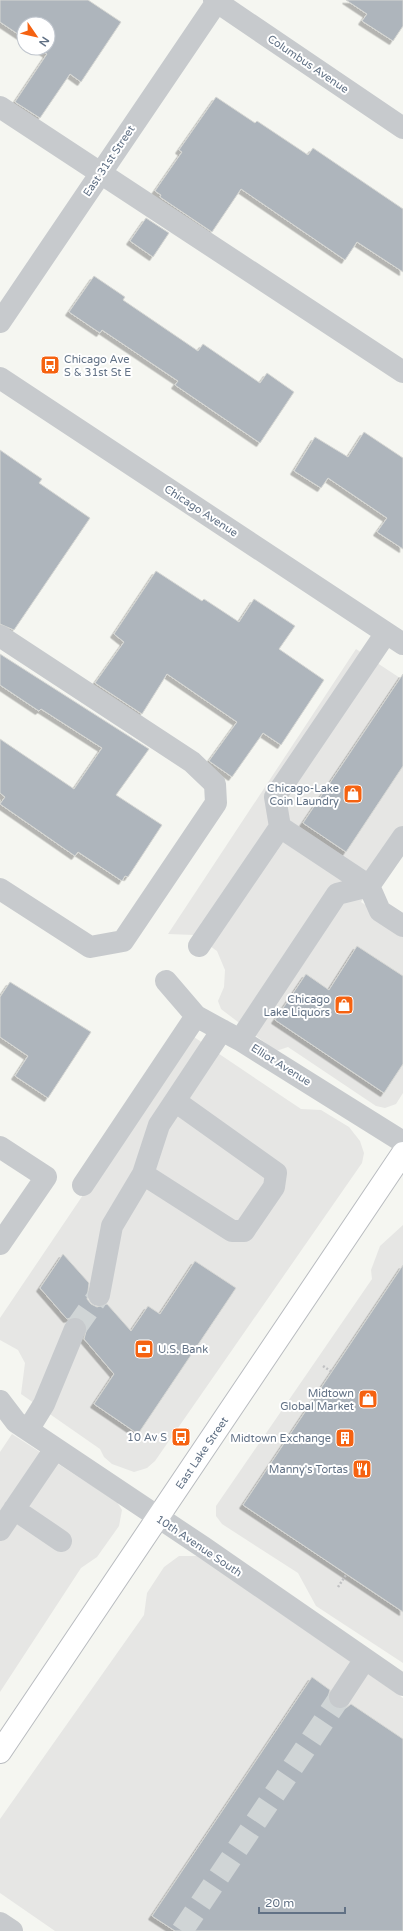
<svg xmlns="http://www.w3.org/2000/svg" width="403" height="1931" viewBox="0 0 403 1931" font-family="'Varela Round',sans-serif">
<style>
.built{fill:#e6e6e4}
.building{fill:#aeb5bc;stroke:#d6d7d4;filter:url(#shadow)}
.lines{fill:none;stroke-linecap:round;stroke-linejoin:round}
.minor-tunnel{stroke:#d0d5d6;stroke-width:22;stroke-dasharray:22 11;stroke-linecap:butt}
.major-casing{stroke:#b9bcc0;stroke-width:24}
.path{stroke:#c0c1c3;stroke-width:2.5;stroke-dasharray:2 2;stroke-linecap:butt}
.minor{stroke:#c7cacd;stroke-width:22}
.major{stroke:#fff;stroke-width:22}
.labels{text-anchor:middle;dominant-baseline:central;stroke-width:4;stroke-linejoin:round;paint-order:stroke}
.street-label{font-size:11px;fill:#617185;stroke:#fff}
.poi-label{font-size:11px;fill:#617185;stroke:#fff;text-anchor:end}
</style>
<defs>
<filter id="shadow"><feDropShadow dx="-3.5" dy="3.5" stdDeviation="0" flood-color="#0004"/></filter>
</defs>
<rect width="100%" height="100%" fill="#f5f6f1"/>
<path class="built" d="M356,649L403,680V840L361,902L403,929V1093L396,1104L385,1108L376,1106L288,1047L276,1051L221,1009L218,1001L224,987L225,970L217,951L194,935L168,934Z
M191,1035L301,1109L321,1110L349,1127L360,1141L364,1153L362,1163L155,1461L147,1468L134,1472L112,1464L104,1457L100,1449L21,1394L25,1363L18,1350L0,1340V1318Z
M403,1225V1663L316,1606L298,1573L222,1524L216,1516V1506L372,1279L371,1270L380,1246Z
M12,1434L117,1502L122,1510L119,1526L97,1557L81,1568L0,1692V1452Z
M179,1556H198L403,1698V1931H55L0,1893V1819L144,1615L147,1593L164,1567Z"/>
<path class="building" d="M0,0H88L121,22L81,82L70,74L40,118L15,102L47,54L38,48H48V24H24V38L0,22Z
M346,0H403V26L393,41L362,21L367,14Z
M216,97L255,123L257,121L308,155L313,148L403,209V272L357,242L345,260L241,189L212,232L160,197L161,195L155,191L182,152L179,150Z
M146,218L169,233L153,257L130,241Z
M94,276L125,297L123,300L198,351L203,344L260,383L267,373L294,392L260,443L175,385L178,381L102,330L100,333L69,312Z
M364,432L403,458V549L377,532L387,518L328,478L321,488L294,471L315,437L348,457Z
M0,450L42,479L39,483L90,518L14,630L0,624Z
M156,571L202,601L204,599L239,622L254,599L295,626L279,649L324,680L281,745L263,733L232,777L209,761L237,722L167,674L142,714L95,683L124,642L114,634Z
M0,654L149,749L116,795L162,825L128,877L125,876L122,881L78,852L75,856L0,804L5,797L0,793V739L74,789L102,748L41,709L39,711L0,685Z
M403,674V766L346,852L303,823Z
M357,946L403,976V1064L384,1093L275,1020L306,974L329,990Z
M10,982L91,1032L48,1098L15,1076L28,1056L0,1037V997Z
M63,1254L89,1283L87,1299L91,1304L97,1307L107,1304L131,1331L148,1306L160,1314L195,1261L236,1288L138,1434L94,1404L114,1374L84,1339L87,1328L85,1321L80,1318L74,1317L67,1319L40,1288Z
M403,1265V1612L243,1505Z
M312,1677L330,1690L328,1697L329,1702L333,1707L340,1709L346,1708L351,1704L403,1739V1931H175L152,1916Z"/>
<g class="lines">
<path class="minor-tunnel" d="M75,1329L99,1295
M182,1931L340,1697"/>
<g class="major-casing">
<path id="major" d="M0,1752L403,1153"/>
</g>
<path class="path" d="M323,1366L332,1372
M338,1587L346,1575"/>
<path class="minor" d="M214,0L403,128
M0,107L403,372
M0,322L218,0
M0,378L403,644
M0,636L192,762L215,784L216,803L123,941L90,947L0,889
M280,827L275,797L386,633
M199,946L280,827L369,886L403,837
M166,981L196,1016L240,1040L403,1142
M240,1040L337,894L369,886L380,911L403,926
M0,1147L46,1177L0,1244
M143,1174L232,1231H244L274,1187L276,1173L175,1101
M83,1185L196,1016
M99,1295L112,1226L143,1174L159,1125L222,1030
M0,1401L16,1422L203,1547L403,1685
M28,1430L44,1404L75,1329
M14,1509L61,1541
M0,1530L55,1449
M340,1697L365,1659
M0,1923L12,1931"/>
<use href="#major" class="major"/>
</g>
<defs>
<g id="bus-square" transform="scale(1)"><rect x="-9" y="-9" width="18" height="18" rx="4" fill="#f56211" stroke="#fff"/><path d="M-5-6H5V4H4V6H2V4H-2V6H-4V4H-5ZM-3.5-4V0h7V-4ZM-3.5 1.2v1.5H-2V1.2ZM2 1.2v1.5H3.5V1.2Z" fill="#fff"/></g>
<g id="shop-square" transform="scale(1)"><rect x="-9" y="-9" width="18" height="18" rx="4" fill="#f56211" stroke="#fff"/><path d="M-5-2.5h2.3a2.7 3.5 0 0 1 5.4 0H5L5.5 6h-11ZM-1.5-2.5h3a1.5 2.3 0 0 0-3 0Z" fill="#fff"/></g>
<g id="bank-square" transform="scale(1)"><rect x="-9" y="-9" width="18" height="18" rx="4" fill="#f56211" stroke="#fff"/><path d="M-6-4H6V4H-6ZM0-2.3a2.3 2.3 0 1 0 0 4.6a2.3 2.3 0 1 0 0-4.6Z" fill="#fff"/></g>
<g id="building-square" transform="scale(1)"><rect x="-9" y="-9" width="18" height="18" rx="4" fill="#f56211" stroke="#fff"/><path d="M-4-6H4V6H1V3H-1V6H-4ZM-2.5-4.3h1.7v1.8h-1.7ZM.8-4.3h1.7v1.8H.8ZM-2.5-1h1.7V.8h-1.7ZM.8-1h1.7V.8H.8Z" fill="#fff"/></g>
<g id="restaurant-square" transform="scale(1)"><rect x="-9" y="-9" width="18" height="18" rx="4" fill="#f56211" stroke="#fff"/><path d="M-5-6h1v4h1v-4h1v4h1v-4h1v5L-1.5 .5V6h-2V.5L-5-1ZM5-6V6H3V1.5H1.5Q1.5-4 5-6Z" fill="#fff"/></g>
</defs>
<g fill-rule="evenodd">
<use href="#bus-square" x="50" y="365"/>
<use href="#shop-square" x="353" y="794"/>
<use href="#shop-square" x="344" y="1005"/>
<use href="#bank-square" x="144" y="1349"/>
<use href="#shop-square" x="368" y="1399"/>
<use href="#bus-square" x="181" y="1437"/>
<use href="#building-square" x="345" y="1438"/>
<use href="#restaurant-square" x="362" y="1469"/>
</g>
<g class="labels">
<g class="street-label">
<text transform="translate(308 64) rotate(34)">Columbus Avenue</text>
<text transform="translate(109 161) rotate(-56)">East 31st Street</text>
<text transform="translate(201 511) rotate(33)">Chicago Avenue</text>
<text transform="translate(281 1065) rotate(32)">Elliot Avenue</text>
<text transform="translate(202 1453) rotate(-56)">East Lake Street</text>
<text transform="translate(199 1546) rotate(34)">10th Avenue South</text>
</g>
<g class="poi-label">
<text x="64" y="359" text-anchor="start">Chicago Ave<tspan x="64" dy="13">S &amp; 31st St E</tspan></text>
<text x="339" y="788">Chicago-Lake<tspan x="339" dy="13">Coin Laundry</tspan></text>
<text x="330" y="999">Chicago<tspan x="330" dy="13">Lake Liquors</tspan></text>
<text x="158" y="1349" text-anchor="start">U.S. Bank</text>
<text x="354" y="1393">Midtown<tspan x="354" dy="13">Global Market</tspan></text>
<text x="167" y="1437">10 Av S</text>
<text x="331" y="1438">Midtown Exchange</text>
<text x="348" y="1469">Manny's Tortas</text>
</g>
</g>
<g transform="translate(36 36) rotate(124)"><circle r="19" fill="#ffffff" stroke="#c0c6ce"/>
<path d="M0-3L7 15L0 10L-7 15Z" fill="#f56211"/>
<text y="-6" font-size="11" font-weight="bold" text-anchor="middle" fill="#617185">N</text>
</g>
<path d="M259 1907v6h86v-6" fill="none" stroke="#617185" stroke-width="2"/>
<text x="265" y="1907" font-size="12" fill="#617185" stroke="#ffffff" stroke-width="3" paint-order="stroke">20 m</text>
</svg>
